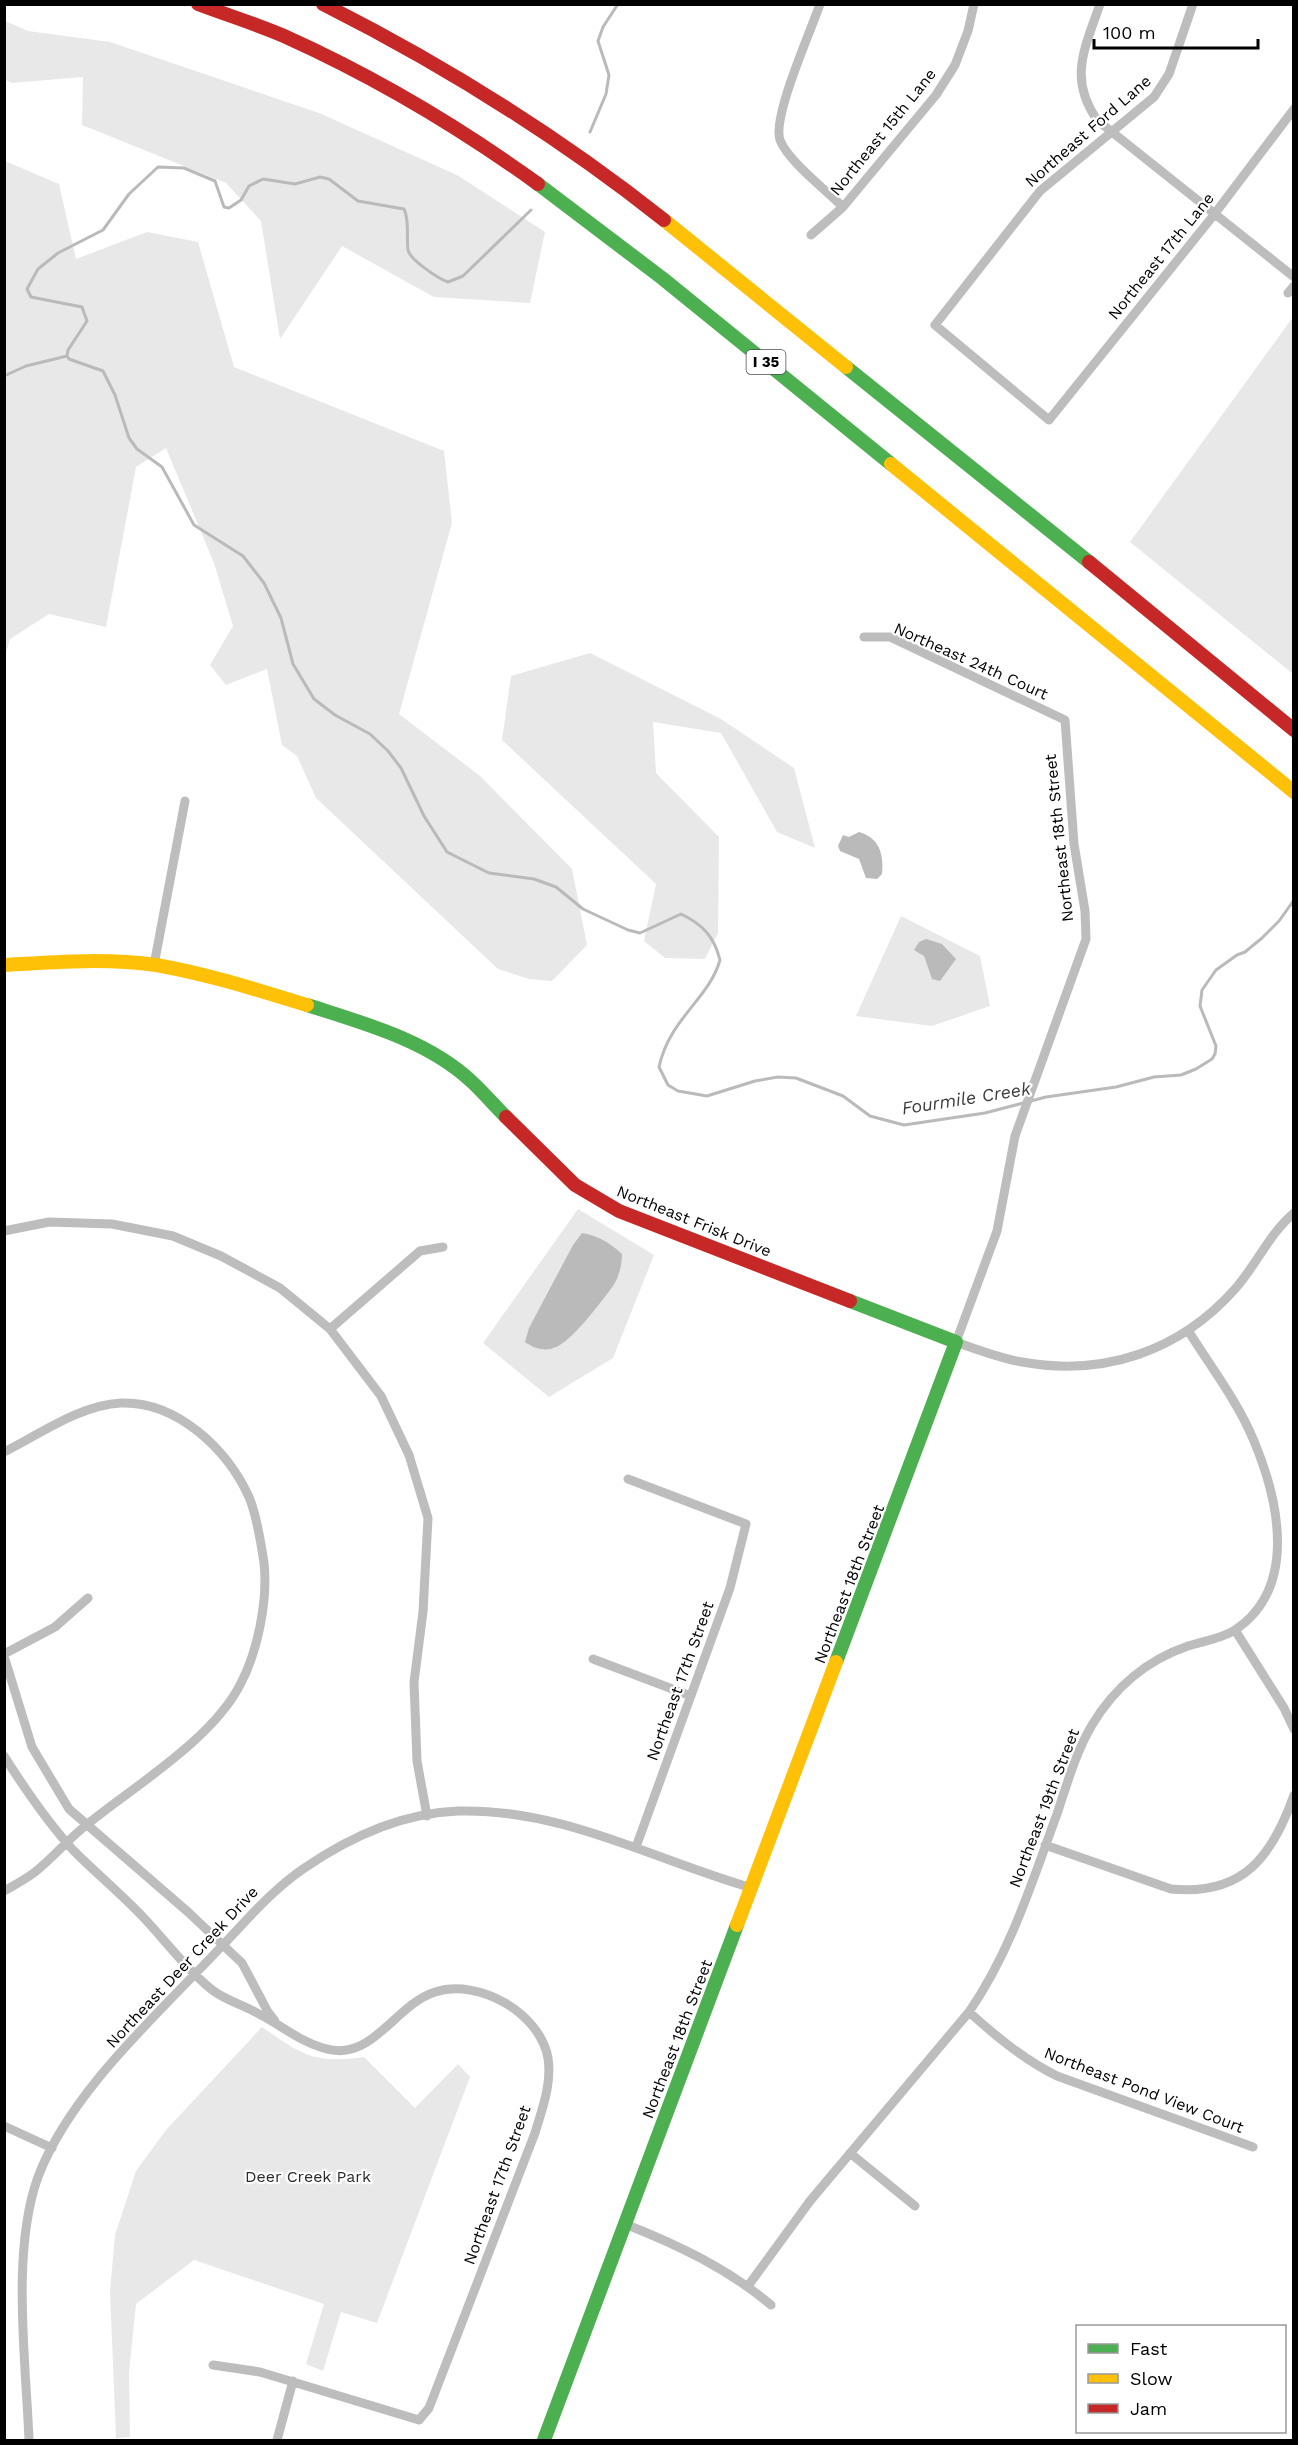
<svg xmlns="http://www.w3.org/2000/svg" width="1298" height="2445" viewBox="0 0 1298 2445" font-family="'Work Sans',sans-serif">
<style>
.green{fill:#e8e8e8}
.water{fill:#bababa}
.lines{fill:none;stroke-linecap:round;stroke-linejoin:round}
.stream{stroke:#bababa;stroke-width:3}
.street{stroke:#bdbdbd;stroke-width:9}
.fast{stroke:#4caf50;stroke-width:14}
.slow{stroke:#ffc107;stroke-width:14}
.jam{stroke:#c62828;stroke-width:14}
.labels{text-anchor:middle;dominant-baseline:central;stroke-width:4.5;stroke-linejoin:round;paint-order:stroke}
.shield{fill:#fff;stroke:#4c4c4c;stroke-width:1.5}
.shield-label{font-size:15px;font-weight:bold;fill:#000}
.street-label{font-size:16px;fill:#000;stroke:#fff}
.park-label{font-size:16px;fill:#2c2c2c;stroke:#fff}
.water-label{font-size:18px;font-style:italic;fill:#3d3d3d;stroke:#fff}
</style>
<rect width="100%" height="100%" fill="#fff"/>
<path class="green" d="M5,21L28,31L110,42L319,113L457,175L545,232L530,303L434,297L342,246L280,339L261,221L226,183L82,125L83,77L12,83L5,80Z
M5,161L59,184L76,259L147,232L198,242L234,367L444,451L452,523L399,714L480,776L572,869L587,945L552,981L529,979L498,969L316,798L297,756L282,745L267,669L226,685L210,665L233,626L214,563L166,448L136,467L106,627L49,614L10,639L5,656Z
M1293,317L1294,674H1293L1130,542Z
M590,653L721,719L794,768L815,848L777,832L721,733L653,722L656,773L719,837L718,933L705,959L665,958L644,941L656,884L502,740L511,676Z
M901,916L980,956L990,1006L932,1026L856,1016Z
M578,1209L654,1255L613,1358L549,1397L483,1343Z
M262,2027C302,2055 314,2064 364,2057L415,2108L458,2064L470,2077L377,2323L341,2312L323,2371L306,2364L324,2304L194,2260L136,2304L129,2373L130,2437L116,2438L110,2291L115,2235L136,2171L166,2130Z"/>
<path class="water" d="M859,832C880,838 884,855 882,874L877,879L866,878L859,859L840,851L838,846L843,835L849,837Z
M926,939L942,944L956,959L940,981L932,979L924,956L914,950L919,942Z
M582,1233C599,1236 610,1243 622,1254C622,1265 619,1277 613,1286C602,1301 572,1341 556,1347C545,1352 535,1349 525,1342L529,1328L573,1245Z"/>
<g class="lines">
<path class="stream" d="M590,132L606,94L609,75L598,41L603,27L618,4
M67,356L69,359L103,371L115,395L129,438L137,449L162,467L194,525L243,556L264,583L281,618L293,664L314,699L335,715L370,734L388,751L401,768L424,816L447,852L489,873L534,879L556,887L583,909L628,930L640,933L681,914C702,924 714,936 720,960C709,999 669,1019 659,1067L668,1085L678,1091L707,1096L755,1081L778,1077L796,1078L843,1096L870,1116L904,1125L985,1113L1046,1097L1116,1087L1154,1077L1181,1075L1196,1069L1212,1059L1215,1054L1216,1046L1200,1006L1202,990L1216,970L1237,955L1245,952L1262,938L1279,921L1294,900
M67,356L68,350L87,321L82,307L31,297L27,289L38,269L58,253L103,230L129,194L158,167L184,168L215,181L224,207L229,208L241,200L249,186L263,179L295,184L320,177L329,179L358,201L404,209C410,222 406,236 408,250C410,260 439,279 448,282L463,276L531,210
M4,376L26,366L67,356"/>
<path class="street" d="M820,4C811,31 772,117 780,140C788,161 826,190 843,207
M1100,4C1085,48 1068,78 1097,120L1294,277
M1193,4L1169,74L1154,97L1040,191L935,325L1049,420L1213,216L1294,109
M811,235L843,207L936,95L955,65L968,31L974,4
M1288,293L1294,286
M864,637H890L1065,720L1074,844L1085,911L1086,939L1015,1136L997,1231L956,1342C978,1350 999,1358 1022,1362C1104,1377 1180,1351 1235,1289C1257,1264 1269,1234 1294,1213
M154,965L185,801
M4,1231L49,1222L112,1224L173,1236L221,1256L280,1288L330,1329L381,1396L409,1455L428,1518L423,1612L414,1682L417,1761L427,1816
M330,1329L420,1251L443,1247
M4,1452C40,1434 80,1405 121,1403C177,1401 227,1449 249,1497C257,1516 261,1543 264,1563C268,1600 258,1650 241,1683C214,1738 136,1785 89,1823C70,1837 54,1857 35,1872C26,1879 15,1885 4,1891
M628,1479L746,1524L730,1588L636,1847
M1235,1630L1284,1708L1294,1729
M4,1654L55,1627L88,1598
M4,1656L32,1747L69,1809L188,1912L242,1963L268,2012L275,2021
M593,1659L691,1696
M4,1756C25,1789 47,1822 74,1851C96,1873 121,1894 143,1917C165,1940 185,1968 211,1989C224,2000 244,2005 259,2014C281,2025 299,2041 323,2048C372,2064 394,2005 435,1992C479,1978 540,2013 548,2058C552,2084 542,2109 535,2133L429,2408L419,2420L260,2372L213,2365
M1045,1845L1171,1889C1243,1896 1272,1857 1294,1795
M969,2012C997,2037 1023,2059 1057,2076L1253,2147
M4,2126L52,2148
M850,2153L915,2206
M625,2224C678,2245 727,2268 771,2305
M748,2286L810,2201L969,2012C1011,1951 1032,1882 1057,1814C1067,1784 1076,1752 1092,1725C1114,1688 1147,1660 1188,1646C1203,1641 1221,1639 1235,1630C1298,1588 1279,1501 1254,1441C1238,1402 1211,1367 1189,1332
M29,2440C26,2362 11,2251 38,2177C70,2092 158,2014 220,1948C247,1920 271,1891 303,1869C348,1838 402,1813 458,1811C562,1808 654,1860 752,1888
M277,2440L293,2381"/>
<path class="fast" d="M538,184L662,278L891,464
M846,367L1089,562
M307,1005C363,1023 427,1040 471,1081C483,1092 494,1105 506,1117
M836,1662L956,1342L850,1301
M544,2440L737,1925"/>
<path class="slow" d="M664,220L846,367
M891,464L1294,792
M4,965C54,962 106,958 156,965C208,974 257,990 307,1005
M737,1925L836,1662"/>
<path class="jam" d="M198,4C227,15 256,24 284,36C373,76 459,127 538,184
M323,4C444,65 558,136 664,220
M1089,562L1294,730
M506,1117L575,1185L619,1211L850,1301"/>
</g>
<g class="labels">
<rect class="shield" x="746.5" y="350" width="39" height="24" rx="4.5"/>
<g class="shield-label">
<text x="766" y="362">I 35</text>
</g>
<g class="street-label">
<text transform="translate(1088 131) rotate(-41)">Northeast Ford Lane</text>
<text transform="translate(883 132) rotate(-51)">Northeast 15th Lane</text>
<text transform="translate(1161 256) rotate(-51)">Northeast 17th Lane</text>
<text transform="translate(971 661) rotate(24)">Northeast 24th Court</text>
<text transform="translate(1059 838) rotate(-96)">Northeast 18th Street</text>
<text transform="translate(694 1221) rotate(22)">Northeast Frisk Drive</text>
<text transform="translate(849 1584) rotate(-69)">Northeast 18th Street</text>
<text transform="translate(680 1681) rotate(-70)">Northeast 17th Street</text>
<text transform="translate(1044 1808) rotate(-69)">Northeast 19th Street</text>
<text transform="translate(182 1967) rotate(-47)">Northeast Deer Creek Drive</text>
<text transform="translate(677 2039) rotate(-69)">Northeast 18th Street</text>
<text transform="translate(1144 2090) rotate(21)">Northeast Pond View Court</text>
<text transform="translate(497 2185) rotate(-70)">Northeast 17th Street</text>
</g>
<g class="park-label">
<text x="308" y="2176">Deer Creek Park</text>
</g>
<g class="water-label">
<text transform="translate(966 1098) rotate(-9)">Fourmile Creek</text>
</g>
</g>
<rect width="1298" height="2445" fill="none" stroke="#000000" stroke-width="12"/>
<rect x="1076" y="2325" width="210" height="108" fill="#ffffff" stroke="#999999" stroke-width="1.5"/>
<rect x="1088" y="2344" width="30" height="9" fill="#4caf50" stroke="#999999" stroke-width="1.5"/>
<text x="1130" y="2355" font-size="18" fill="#000000">Fast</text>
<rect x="1088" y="2374" width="30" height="9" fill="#ffc107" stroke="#999999" stroke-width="1.5"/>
<text x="1130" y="2385" font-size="18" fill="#000000">Slow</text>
<rect x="1088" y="2404" width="30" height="9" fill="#c62828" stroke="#999999" stroke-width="1.5"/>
<text x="1130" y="2415" font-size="18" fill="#000000">Jam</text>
<path d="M1094 39v9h164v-9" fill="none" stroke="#000000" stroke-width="3"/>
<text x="1103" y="39" font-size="18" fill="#000000" stroke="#ffffff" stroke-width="4.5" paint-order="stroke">100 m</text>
</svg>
